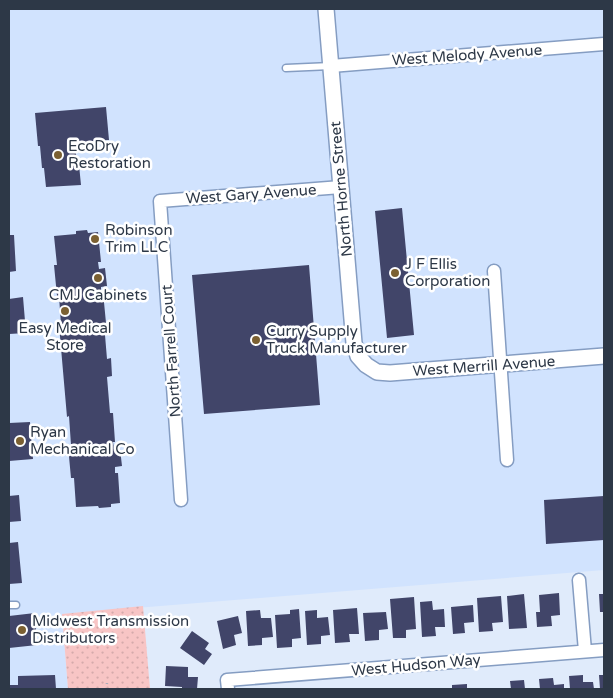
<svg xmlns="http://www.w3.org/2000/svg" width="613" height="698" viewBox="0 0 613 698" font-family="'Varela Round',sans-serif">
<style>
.built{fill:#d1e3fe}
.park{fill:url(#park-dots)}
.building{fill:#414569}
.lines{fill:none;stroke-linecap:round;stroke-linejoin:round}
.service-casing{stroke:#859dc2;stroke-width:9}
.minor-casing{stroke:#859dc2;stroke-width:15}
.tertiary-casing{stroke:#859dc2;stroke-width:18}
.path{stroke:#9da8b8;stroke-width:2.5;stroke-dasharray:1 4;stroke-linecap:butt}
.service{stroke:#fff;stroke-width:6}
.minor{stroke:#fff;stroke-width:12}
.tertiary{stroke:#fff;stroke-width:15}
.poi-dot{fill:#7b6032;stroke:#fff;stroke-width:2}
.labels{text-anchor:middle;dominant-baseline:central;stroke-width:5;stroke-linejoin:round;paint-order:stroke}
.street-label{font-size:15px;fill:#2d3847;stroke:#fff}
.poi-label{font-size:15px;fill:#2d3847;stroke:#fff;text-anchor:start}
</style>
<defs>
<pattern id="park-dots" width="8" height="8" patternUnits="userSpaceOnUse" patternTransform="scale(1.25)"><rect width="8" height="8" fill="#f8c5c5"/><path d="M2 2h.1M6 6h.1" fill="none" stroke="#d5aaab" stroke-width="1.8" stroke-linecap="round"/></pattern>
</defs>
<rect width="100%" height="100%" fill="#e0ebfb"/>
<path class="built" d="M9,9H604V570L62,614L68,689H9Z"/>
<path class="park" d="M143,606L150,689H68L62,614Z"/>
<path class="building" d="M106,107L109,140L75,143L77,165H79L81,185L46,187L44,168H42L40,146H38L35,113Z
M402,208L414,335L387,338L375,211Z
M87,230L88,233L98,232L101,262H98L99,269L105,268L107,286L101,287V292H103L106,323H104L107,359L111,358L112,376L107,377L110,413H113L115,442H113L114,449H120L122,466L115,467V473H118L120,503L111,504V507L99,508L98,506L76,507L74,478H71L68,446L71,445L69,416L67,417L59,325H61L59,296H57L54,265H57L54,236L76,234V231Z
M9,235H14L16,271L9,272Z
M309,265L320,405L204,414L192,275Z
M23,297L26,333L9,334V299Z
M30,422L33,459L9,461V423Z
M19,495L21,521L9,522V496Z
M604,496V540L546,544L544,500Z
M18,542L22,583L9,584V543Z
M559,593L560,615L551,616L552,626L537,627L536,612H540L539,595Z
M524,594L527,628L509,629L507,596Z
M599,594H604V612H600Z
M501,596L503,622L492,623L493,631L479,632L477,598Z
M414,597L416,629L406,630V638H393L390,599Z
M432,601L433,610L444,609L445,627H435L436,636L422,637L420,602Z
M473,605L474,622L464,623L465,633L453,634L451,607Z
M357,608L359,634H349L350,642L335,643L333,610Z
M299,609L301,638L292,639V647L277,648L275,615L290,614V610Z
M260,610L261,618H271L273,637L262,638V645L248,646L246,611Z
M317,610V618L328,617L330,635L321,636V644L307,645L305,611Z
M386,612L388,629L379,630V640L365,641L363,613Z
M35,613L37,645L9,648V616Z
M238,616L242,633L234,635L236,645L223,649L217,621Z
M192,631L209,643L205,649L212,654L204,665L180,648Z
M166,666L188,667V677H198L197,689H182V687L165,686Z
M55,675L56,689H9V685H18V676Z
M583,675V682H593L594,689H570L569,676Z
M599,675H604V689H600Z
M553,678L554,685L564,684V689H540L539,679Z
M524,680L525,689H511L510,681Z
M467,684V689H452V685Z"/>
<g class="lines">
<g class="service-casing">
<path id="service" d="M286,68L331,66
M9,605H16"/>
</g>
<g class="minor-casing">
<path id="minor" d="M331,66L604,44
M494,271L507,460
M181,500L160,201L341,187
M579,580L585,651
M228,689L227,680L604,650"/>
</g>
<g class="tertiary-casing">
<path id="tertiary" d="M326,9L354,343L358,356L366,365L377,372L390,373L604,356"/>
</g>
<path class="path" d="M106,689L107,683"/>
<use href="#service" class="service"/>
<use href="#minor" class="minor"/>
<use href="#tertiary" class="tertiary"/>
</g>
<g class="poi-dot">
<circle cx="58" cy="155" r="5"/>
<circle cx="95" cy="239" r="5"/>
<circle cx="395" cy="273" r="5"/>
<circle cx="98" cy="278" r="5"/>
<circle cx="65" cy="311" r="5"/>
<circle cx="256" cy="340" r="5"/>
<circle cx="20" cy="441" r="5"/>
<circle cx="22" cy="630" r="5"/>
</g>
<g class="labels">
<g class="street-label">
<text transform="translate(467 55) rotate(-4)">West Melody Avenue</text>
<text transform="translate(341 189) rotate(-95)">North Horne Street</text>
<text transform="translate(251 194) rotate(-4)">West Gary Avenue</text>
<text transform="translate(171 351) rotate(-94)">North Farrell Court</text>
<text transform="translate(484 366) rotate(-4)">West Merrill Avenue</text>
<text transform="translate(416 665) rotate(-5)">West Hudson Way</text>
</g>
<g class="poi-label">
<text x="68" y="146">EcoDry<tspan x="68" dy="17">Restoration</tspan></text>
<text x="105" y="230">Robinson<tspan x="105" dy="17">Trim LLC</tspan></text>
<text x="405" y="264">J F Ellis<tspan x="405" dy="17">Corporation</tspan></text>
<text x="98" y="295" text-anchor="middle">CMJ Cabinets</text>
<text x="65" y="328" text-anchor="middle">Easy Medical<tspan x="65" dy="17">Store</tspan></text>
<text x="266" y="331">Curry Supply<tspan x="266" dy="17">Truck Manufacturer</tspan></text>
<text x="30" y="432">Ryan<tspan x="30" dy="17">Mechanical Co</tspan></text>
<text x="32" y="621">Midwest Transmission<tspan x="32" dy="17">Distributors</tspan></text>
</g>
</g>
<rect width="613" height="698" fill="none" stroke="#2d3847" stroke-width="20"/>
</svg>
